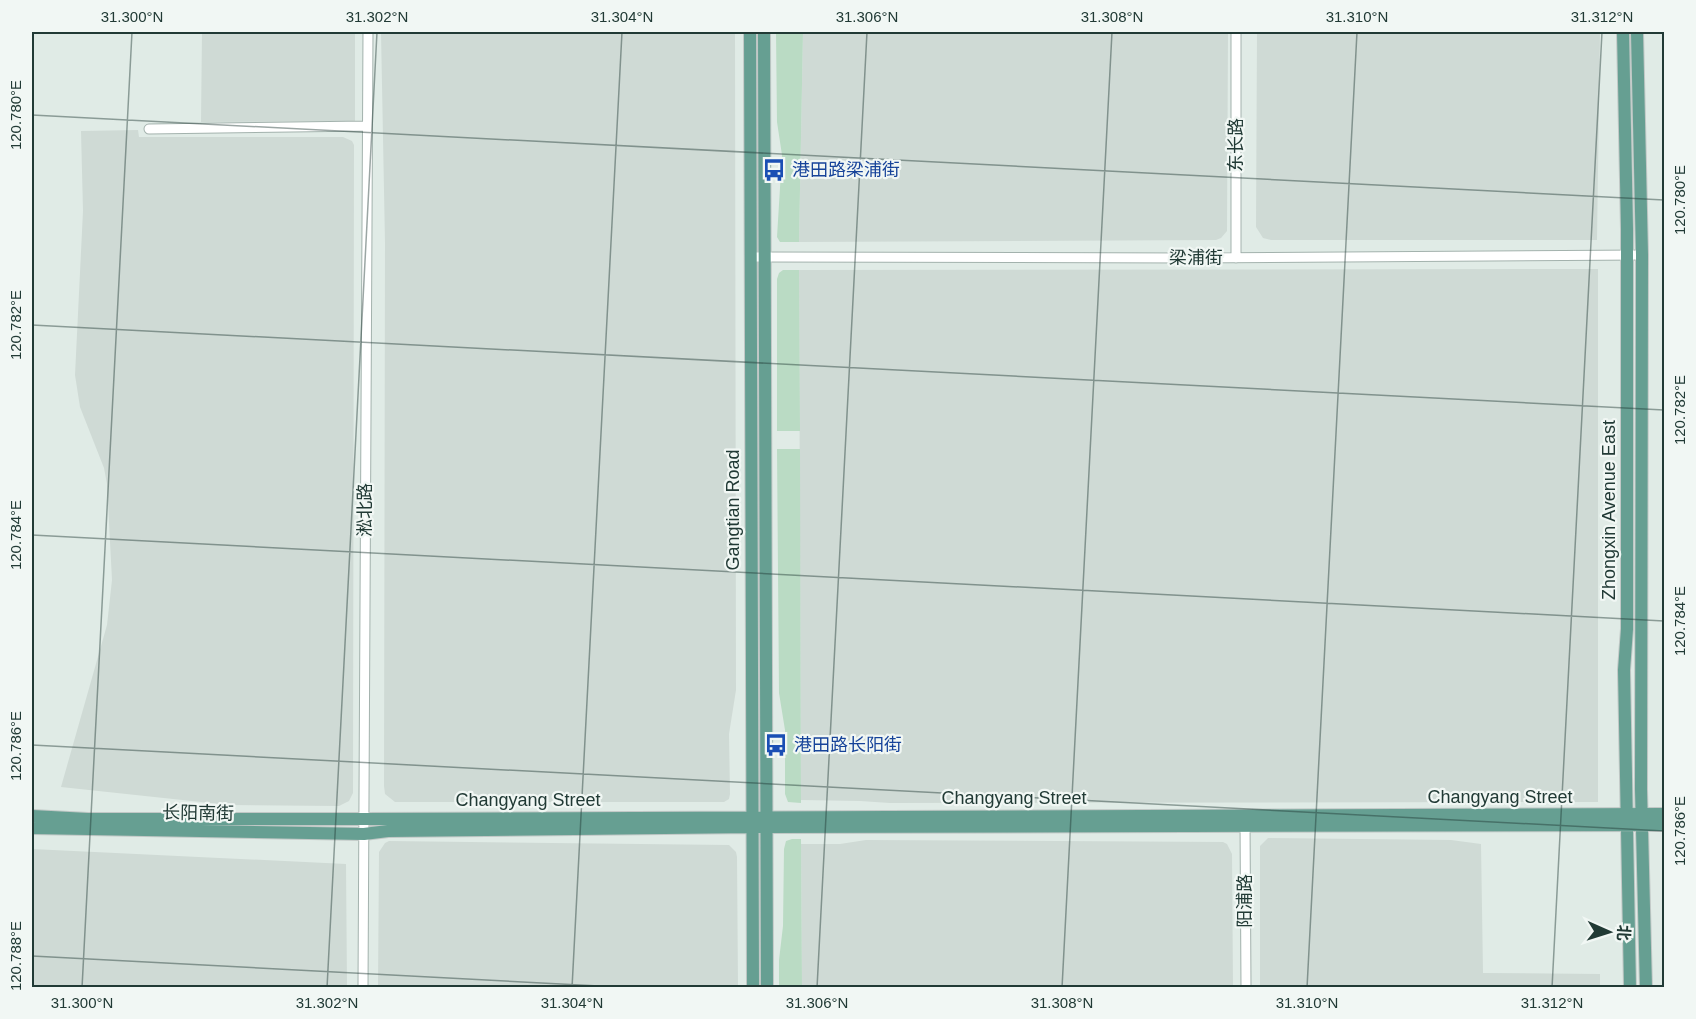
<svg xmlns="http://www.w3.org/2000/svg" width="1696" height="1019" viewBox="0 0 1696 1019" font-family="Helvetica,'Noto Sans SC',sans-serif">
<style>
.built{fill:#cfdad5}
.green{fill:#badbc4}
.water{fill:#8ac1ce}
.lines{fill:none;stroke-linecap:round;stroke-linejoin:round}
.minor-casing{stroke:#a3b2ad;stroke-width:11}
.major-casing{stroke:#c1c8c6;stroke-width:14}
.minor{stroke:#fff;stroke-width:9}
.major{stroke:#669f92;stroke-width:12}
.ticks{fill:none;stroke:#213a35;stroke-width:1.5;stroke-opacity:0.45}
.labels{text-anchor:middle;dominant-baseline:central;stroke-width:4.5;stroke-linejoin:round;paint-order:stroke}
.street-label{font-size:18px;fill:#213a35;stroke:#f1f7f4}
.transit-label{font-size:18px;fill:#164399;stroke:#f1f7f4;text-anchor:start}
.neatline{fill:none;stroke:#213a35;stroke-width:2}
.ticks-label{font-size:15px;text-anchor:middle;fill:#213a35}
</style>
<rect width="100%" height="100%" fill="#e0ebe6"/>
<path class="built" d="M202,32H355V121L201,122Z
M381,32H735L736,690L729,734L730,794L729,799L724,802H395L385,794L384,786L385,243Z
M803,32H1228L1227,231L1221,238L1216,240L799,242Z
M1257,32H1600L1597,240H1271L1263,238L1256,227Z
M138,130L139,137H343L352,141L354,145L353,793L349,801L339,806L229,805L61,787L107,625L112,580L107,484L104,468L80,407L75,375L83,211L81,131Z
M1598,269V802L890,803L860,801L801,800L799,270Z
M1268,838L1451,840L1481,844L1483,973L1600,974V987H1260V846Z
M866,840L1223,842L1227,844L1232,854L1233,987H802L801,844H840Z
M389,841L729,845L736,852L737,857L738,987H378L379,852L385,843Z
M32,849L346,864L347,987H32Z"/>
<path class="green" d="M776,32H803L799,242H780L777,237L782,155L777,122Z
M783,270H799L800,431H777V279L779,273Z
M777,449H800L801,803L788,802L785,794V730L779,693Z
M792,839H801L802,987H779V960L783,926L784,849L786,841Z"/>
<path class="water" d="M1662,32H1664V790L1663,788Z"/>
<g class="lines">
<g class="minor-casing">
<path id="minor" d="M149,129L367,126
M750,257L1189,258L1642,255
M1236,258V32
M1245,820L1246,988
M363,988L368,32"/>
</g>
<g class="major-casing">
<path id="major" d="M750,32L753,988
M764,32L767,988
M1623,32L1627,229V629L1624,670L1630,988
M1637,32L1642,255L1641,789L1646,988
M32,816L88,819H364L1664,814
M32,828L364,834L388,831L753,827L1664,825"/>
</g>
<use href="#minor" class="minor"/>
<use href="#major" class="major"/>
</g>
<path class="ticks" d="M32,115L1664,200M32,325L1664,410M32,535L1664,621M32,745L1664,831M32,956L637,988M82,988L132,32M327,988L377,32M572,988L622,32M817,988L867,32M1062,988L1112,32M1307,988L1357,32M1552,988L1602,32"/>
<defs>
<g id="bus-bare" transform="scale(1.8)"><path d="M-5-6H5V4H4V6H2V4H-2V6H-4V4H-5ZM-3.5-4V0h7V-4ZM-3.5 1.2v1.5H-2V1.2ZM2 1.2v1.5H3.5V1.2Z" fill="#1a4fb4" stroke="#f1f7f4" stroke-width="2.5" paint-order="stroke"/></g>
</defs>
<g fill-rule="evenodd">
<use href="#bus-bare" x="774" y="170"/>
<use href="#bus-bare" x="776" y="745"/>
</g>
<g class="labels">
<g class="street-label">
<text transform="translate(1236 145) rotate(-90)">东长路</text>
<text x="1196" y="258">梁浦街</text>
<text transform="translate(365 510) rotate(-90)">淞北路</text>
<text transform="translate(733 510) rotate(-90)">Gangtian Road</text>
<text transform="translate(1609 510) rotate(-90)">Zhongxin Avenue East</text>
<text x="1500" y="797">Changyang Street</text>
<text x="1014" y="798">Changyang Street</text>
<text x="528" y="800">Changyang Street</text>
<text transform="translate(198 813) rotate(1)">长阳南街</text>
<text transform="translate(1245 901) rotate(-90)">阳浦路</text>
</g>
<g class="transit-label">
<text x="792" y="170">港田路梁浦街</text>
<text x="794" y="745">港田路长阳街</text>
</g>
</g>
<rect width="1696" height="1019" fill="none" stroke="#f1f7f4" stroke-width="66"/>
<g transform="translate(1609 932) rotate(93)" stroke="#f1f7f4" stroke-width="4.5" paint-order="stroke">
<path d="M0-4.5L10 22L0 15L-10 22Z" fill="#213a35"/>
<text y="-9" font-size="16" font-weight="bold" text-anchor="middle" fill="#213a35">北</text>
</g>
<rect x="33" y="33" width="1630" height="953" class="neatline"/>
<g class="ticks-label">
<text x="132" y="22">31.300°N</text>
<text x="377" y="22">31.302°N</text>
<text x="622" y="22">31.304°N</text>
<text x="867" y="22">31.306°N</text>
<text x="1112" y="22">31.308°N</text>
<text x="1357" y="22">31.310°N</text>
<text x="1602" y="22">31.312°N</text>
<text transform="translate(16 115) rotate(-90)" y="5">120.780°E</text>
<text transform="translate(1680 200) rotate(-90)" y="5">120.780°E</text>
<text transform="translate(16 325) rotate(-90)" y="5">120.782°E</text>
<text transform="translate(1680 410) rotate(-90)" y="5">120.782°E</text>
<text transform="translate(16 535) rotate(-90)" y="5">120.784°E</text>
<text transform="translate(1680 621) rotate(-90)" y="5">120.784°E</text>
<text transform="translate(16 746) rotate(-90)" y="5">120.786°E</text>
<text transform="translate(1680 831) rotate(-90)" y="5">120.786°E</text>
<text transform="translate(16 956) rotate(-90)" y="5">120.788°E</text>
<text x="82" y="1008">31.300°N</text>
<text x="327" y="1008">31.302°N</text>
<text x="572" y="1008">31.304°N</text>
<text x="817" y="1008">31.306°N</text>
<text x="1062" y="1008">31.308°N</text>
<text x="1307" y="1008">31.310°N</text>
<text x="1552" y="1008">31.312°N</text>
</g>
</svg>
